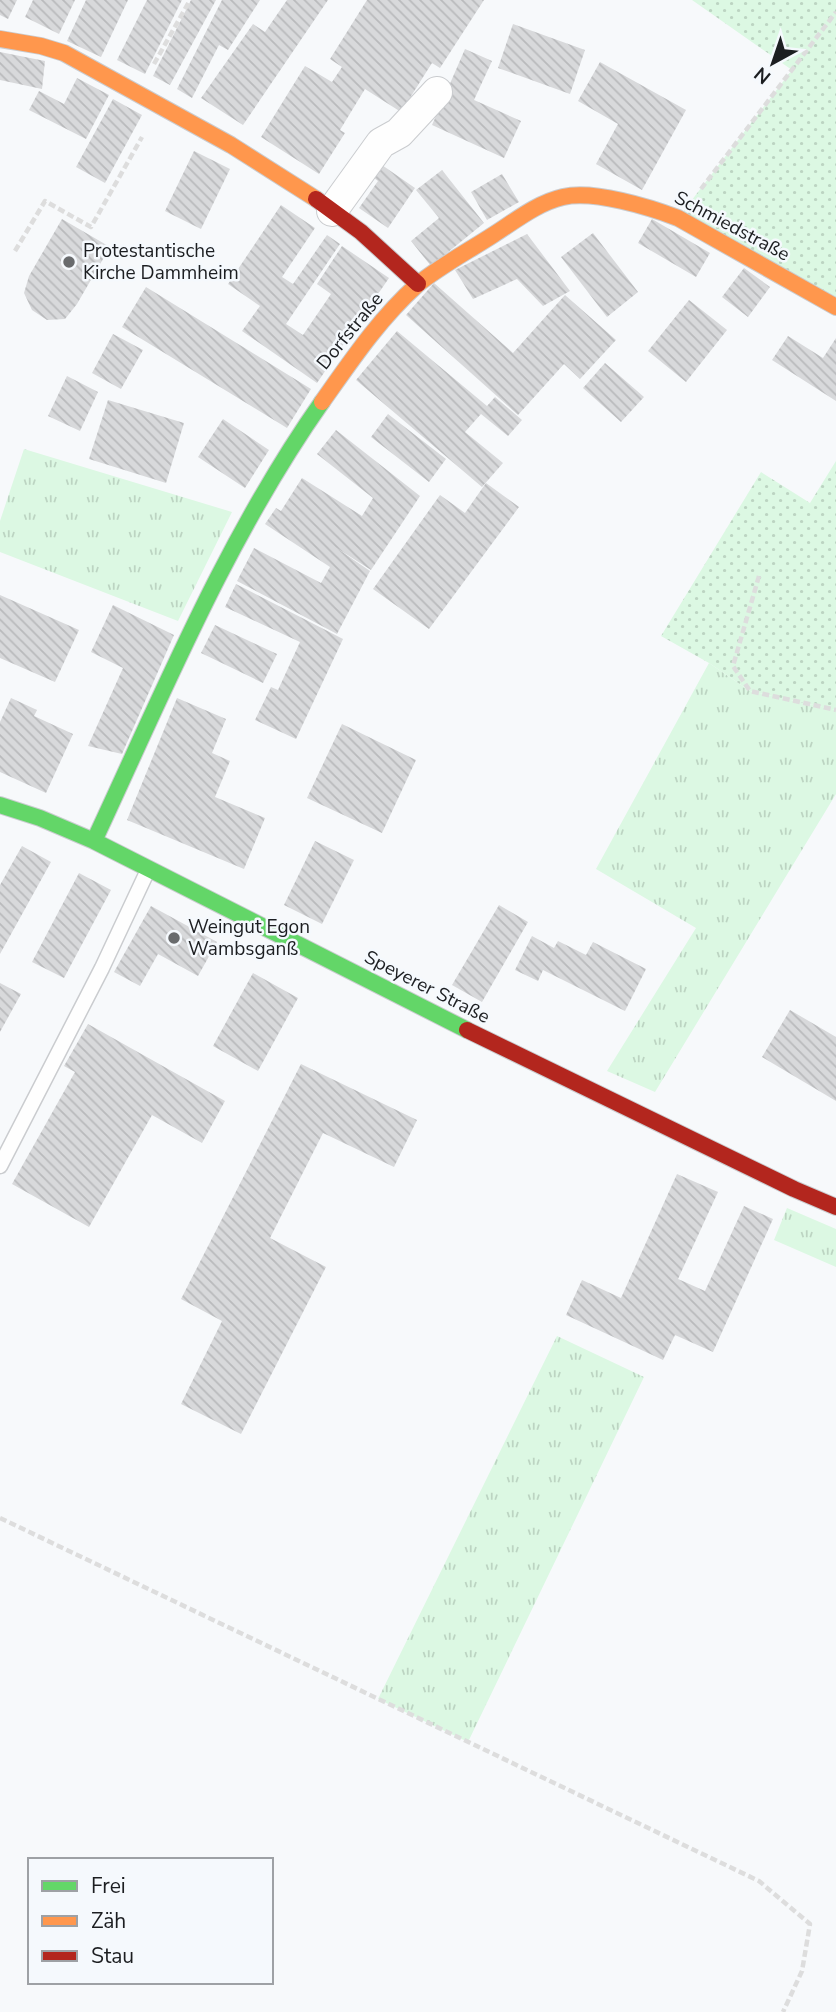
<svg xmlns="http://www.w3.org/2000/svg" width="836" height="2012" viewBox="0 0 836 2012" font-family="'Nunito Sans',sans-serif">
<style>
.grass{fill:url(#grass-tufts)}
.park{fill:url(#park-dots)}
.building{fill:url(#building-back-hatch)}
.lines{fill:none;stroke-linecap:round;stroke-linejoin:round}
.lane-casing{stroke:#cacccf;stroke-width:17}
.street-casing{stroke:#cacccf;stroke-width:32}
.fast-casing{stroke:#cacccf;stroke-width:18}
.slow-casing{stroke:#cacccf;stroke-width:18}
.jam-casing{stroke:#cacccf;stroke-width:18}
.path{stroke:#ddd;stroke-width:4.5;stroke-dasharray:7 3.5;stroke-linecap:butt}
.lane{stroke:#fefefe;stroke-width:14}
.street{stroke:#fefefe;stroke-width:30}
.fast{stroke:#63d668;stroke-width:16}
.slow{stroke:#ff974d;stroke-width:16}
.jam{stroke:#b3261e;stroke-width:16}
.poi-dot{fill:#696b6d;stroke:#f5f9fd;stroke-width:2.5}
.labels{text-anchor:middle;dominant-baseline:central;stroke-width:5;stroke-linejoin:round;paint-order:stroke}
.street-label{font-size:19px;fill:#1c1e21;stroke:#f5f9fd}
.poi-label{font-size:19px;fill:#1c1e21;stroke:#f5f9fd;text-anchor:start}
</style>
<defs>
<pattern id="grass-tufts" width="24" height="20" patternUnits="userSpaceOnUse" patternTransform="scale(1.75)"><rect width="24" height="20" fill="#dcf8e3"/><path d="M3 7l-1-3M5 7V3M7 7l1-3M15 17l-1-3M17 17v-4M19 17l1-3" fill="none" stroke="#bcd4c2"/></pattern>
<pattern id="park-dots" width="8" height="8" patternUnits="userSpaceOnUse" patternTransform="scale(1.75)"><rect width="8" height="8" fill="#dcf8e3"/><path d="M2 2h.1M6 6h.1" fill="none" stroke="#bcd4c2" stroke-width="1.8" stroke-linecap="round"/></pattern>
<pattern id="building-back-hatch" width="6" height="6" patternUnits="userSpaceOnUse" patternTransform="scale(1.75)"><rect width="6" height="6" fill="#d8d9db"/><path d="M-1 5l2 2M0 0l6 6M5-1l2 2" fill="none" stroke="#b9babc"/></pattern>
</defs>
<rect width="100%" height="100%" fill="#f7f9fb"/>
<path class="grass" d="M24,449L232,512L178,621L0,552V521Z
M709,663L750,691L836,710V794L655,1092L607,1071L696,928L596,869Z
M787,1208L836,1229V1267L774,1240Z
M557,1336L644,1377L468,1742L378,1699Z"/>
<path class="park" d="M692,0H836V307L678,218L792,70Z
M836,461V710L750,691L709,663L661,636L761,472L810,503Z"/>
<path class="building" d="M0,0H17L8,19L0,15Z
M33,0H75L59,34L25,17Z
M86,0H128L101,57L67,41Z
M147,0H182L145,74L117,60Z
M191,0H216L170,85L153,76Z
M222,0H260L228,50L219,45L192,98L177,89Z
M287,0H328L243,125L201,98L253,24L265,32Z
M367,0H484L440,68L432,63L401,112L365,89L340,130L345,133L319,174L261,137L305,66L332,82L342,67L330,59Z
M513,24L585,50L570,94L498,68Z
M465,49L492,61L474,100L521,121L504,158L432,125Z
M0,52L45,61L42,89L0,80Z
M600,62L686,110L642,190L596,164L618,124L578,101Z
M77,78L109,95L86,139L29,110L39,91L64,104Z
M113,99L142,115L105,183L76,167Z
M194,151L230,169L201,229L165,211Z
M379,163L415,188L388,228L359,208L378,181L370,175Z
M442,170L484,223L431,266L411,241L439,218L416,190Z
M502,174L519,202L487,220L471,192Z
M281,205L315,228L282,277L293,284L327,235L340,244L286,324L303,335L331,294L317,284L342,246L389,278L317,383L242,331L260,306L228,284Z
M62,219L110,247L77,304L65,319L47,320L32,310L24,293L29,276Z
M652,219L710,253L696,277L638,243Z
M593,233L638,292L607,317L561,257Z
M527,234L570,291L543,306L517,279L473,299L455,270Z
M744,268L770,287L748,317L722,297Z
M434,283L513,353L565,295L616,340L580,379L564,364L518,415L406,315Z
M146,287L311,389L287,428L122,327Z
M689,300L727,330L686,382L648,351Z
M397,331L487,406L495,397L522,420L508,436L481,414L465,432L503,463L482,487L356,380Z
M113,334L143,350L121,389L92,373Z
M788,336L823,358L836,338V401L772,360Z
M605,363L644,397L621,422L583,388Z
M67,376L98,392L80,431L48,416Z
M108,400L184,423L166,483L89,459Z
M388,414L446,459L429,482L371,437Z
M223,419L269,450L245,488L198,457Z
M336,430L420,496L371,570L335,547L370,571L337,634L237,581L254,548L321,583L330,567L265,524L276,508L281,511L302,478L362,516L373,498L317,454Z
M486,483L519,507L429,629L373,589L440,495L465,513Z
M236,584L343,639L296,739L255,720L271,687L278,690L300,642L225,607Z
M0,595L79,630L55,682L0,658Z
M113,605L174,635L122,754L88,746L123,668L91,652Z
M215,625L277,654L263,683L201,653Z
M11,698L37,710L34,716L73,734L46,793L0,772V722Z
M177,698L226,719L212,753L230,761L215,797L265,818L244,869L127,820Z
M342,724L416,760L382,833L307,798Z
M315,841L354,860L322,924L284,905Z
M22,846L51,862L0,954V885Z
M79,873L111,890L64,978L32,962Z
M499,905L528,922L482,1002L452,985Z
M151,906L217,942L198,976L158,954L140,986L114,972Z
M532,936L554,948L558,941L586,955L593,942L646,969L625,1011L543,970L538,981L515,970Z
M253,973L298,998L258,1071L213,1046Z
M0,983L21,994L0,1032Z
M790,1010L836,1037V1101L762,1057Z
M88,1024L225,1101L202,1143L152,1115L89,1227L12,1184L75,1072L64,1066Z
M301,1064L417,1120L394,1167L323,1133L270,1238L326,1267L241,1434L181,1404L222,1321L181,1299Z
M677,1174L718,1192L678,1279L705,1291L744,1206L773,1219L713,1352L675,1335L663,1360L566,1315L582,1280L621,1298Z"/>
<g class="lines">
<g class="lane-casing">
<path id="lane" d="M0,1166L102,968L148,870"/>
</g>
<g class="street-casing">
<path id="street" d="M332,211L381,143L399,133L437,92"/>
</g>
<g class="fast-casing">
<path id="fast" d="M0,805L40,818L94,841L467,1030
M94,841C164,691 227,537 322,402"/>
</g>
<g class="slow-casing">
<path id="slow" d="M0,39L41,46L64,53L231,145L316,199
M322,402C351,361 379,319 417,285C437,268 470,250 493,235C515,221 537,203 563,197C594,190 649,207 678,218L836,307"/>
</g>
<g class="jam-casing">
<path id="jam" d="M316,199L361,232L418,284
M467,1030L794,1189L836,1207"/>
</g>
<path class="path" d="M154,64L190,0
M701,189L836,12
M15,251L45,201L91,227L142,137
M759,576L733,666L750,691L836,710
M0,1518L759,1881L810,1924L802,1971L783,2012"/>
<use href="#lane" class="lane"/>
<use href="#street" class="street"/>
<use href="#fast" class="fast"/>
<use href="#slow" class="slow"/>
<use href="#jam" class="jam"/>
</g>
<g class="poi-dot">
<circle cx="69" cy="262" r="7"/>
<circle cx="174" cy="938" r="7"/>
</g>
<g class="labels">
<g class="street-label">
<text transform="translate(732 226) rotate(28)">Schmiedstraße</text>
<text transform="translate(350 331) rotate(-51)">Dorfstraße</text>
<text transform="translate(427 987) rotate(27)">Speyerer Straße</text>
</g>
<g class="poi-label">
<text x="83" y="251">Protestantische<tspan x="83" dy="22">Kirche Dammheim</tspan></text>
<text x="188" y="927">Weingut Egon<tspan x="188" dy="22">Wambsganß</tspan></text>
</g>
</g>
<rect x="28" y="1858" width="245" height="126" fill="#f5f9fd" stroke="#9ea1a5" stroke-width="2"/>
<rect x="42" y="1881" width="35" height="10" fill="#63d668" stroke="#9ea1a5" stroke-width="2"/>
<text x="91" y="1893" font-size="21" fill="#1c1e21">Frei</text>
<rect x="42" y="1916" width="35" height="10" fill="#ff974d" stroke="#9ea1a5" stroke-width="2"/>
<text x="91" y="1928" font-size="21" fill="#1c1e21">Zäh</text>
<rect x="42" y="1951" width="35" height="10" fill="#b3261e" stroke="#9ea1a5" stroke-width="2"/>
<text x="91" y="1963" font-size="21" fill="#1c1e21">Stau</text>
<g transform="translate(773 63) rotate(220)" stroke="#f5f9fd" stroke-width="5" paint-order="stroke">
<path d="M0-5L12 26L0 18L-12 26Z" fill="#1c1e21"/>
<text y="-10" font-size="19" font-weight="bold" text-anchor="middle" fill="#1c1e21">N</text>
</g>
</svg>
